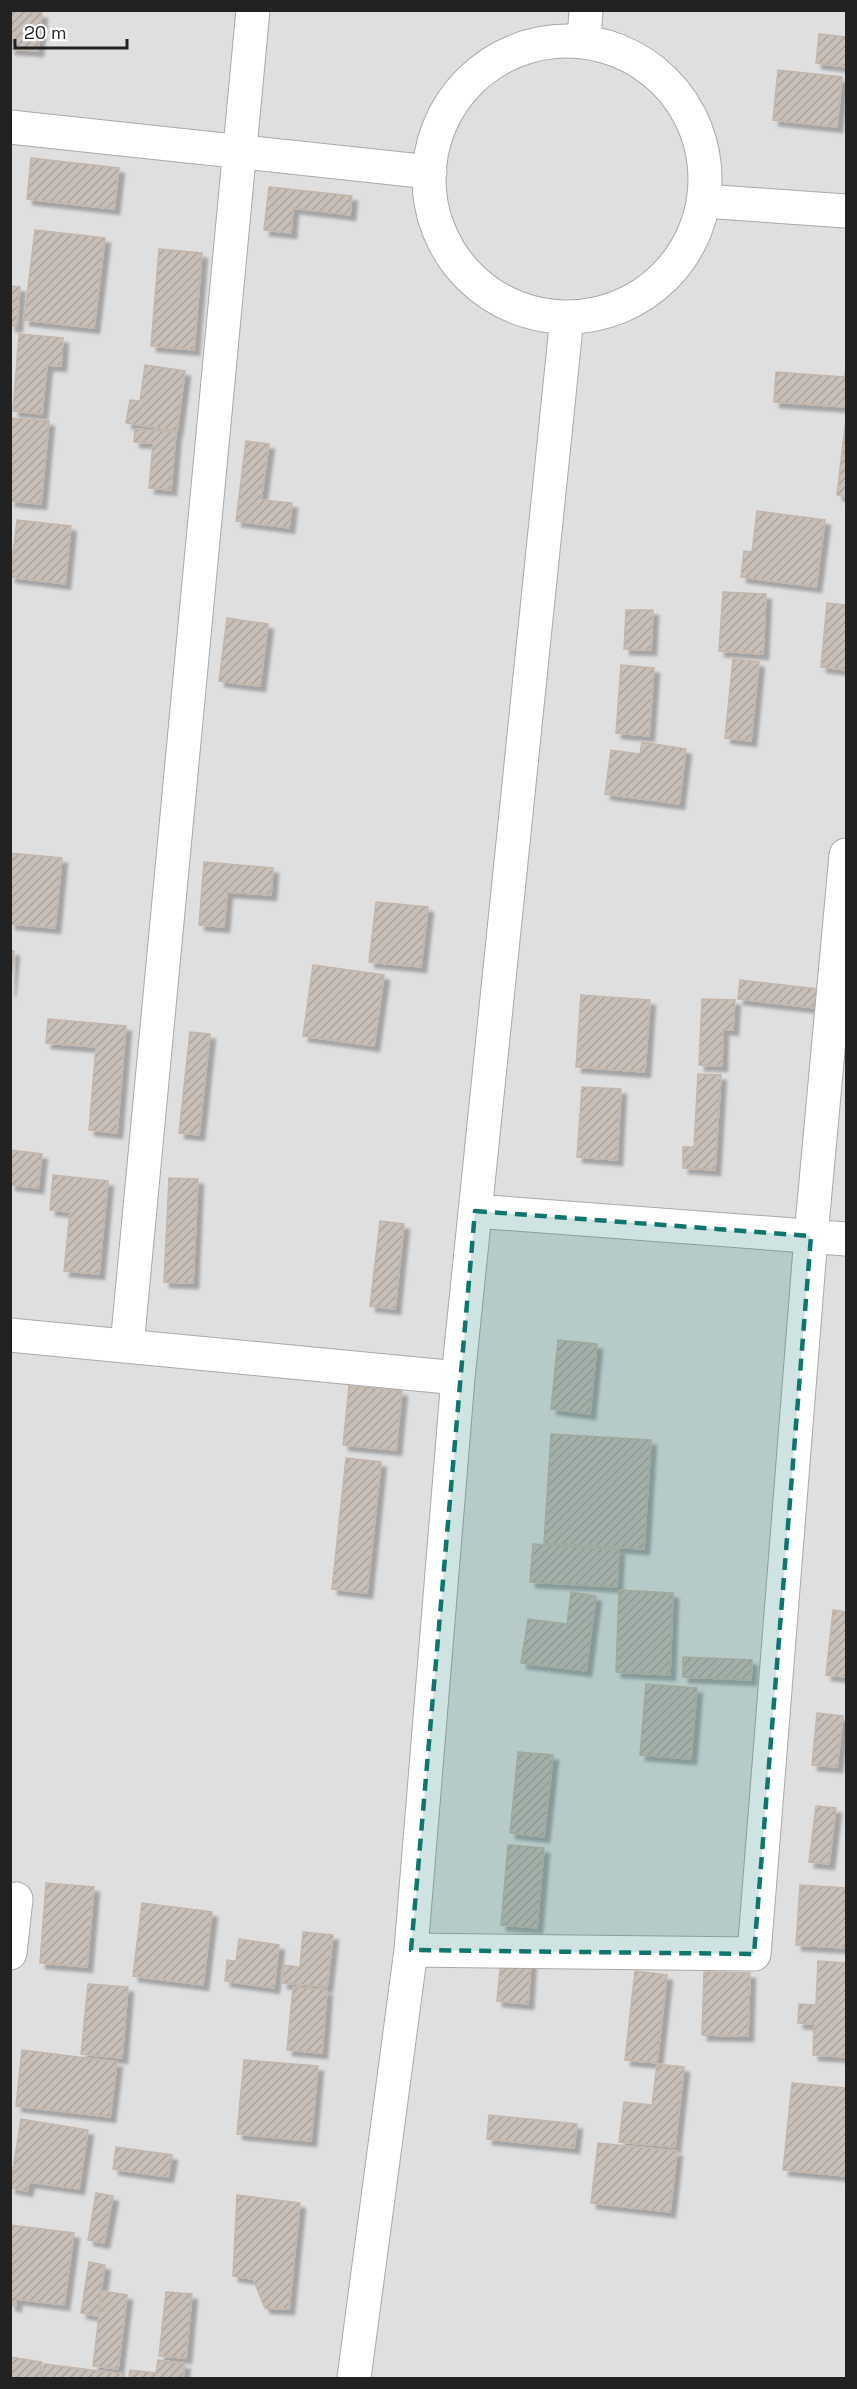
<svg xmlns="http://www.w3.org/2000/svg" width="857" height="2389" viewBox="0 0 857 2389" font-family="'Space Grotesk',sans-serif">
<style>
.residential{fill:#e0dfdf}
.building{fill:url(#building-hatch);stroke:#c4b6ab;stroke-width:1.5;filter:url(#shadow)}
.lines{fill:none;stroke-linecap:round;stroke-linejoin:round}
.minor-casing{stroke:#a9a9a9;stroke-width:35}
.minor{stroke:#fff;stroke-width:33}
.marked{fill:#0f766e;fill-opacity:0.2;stroke:#0f766e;stroke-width:4.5;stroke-dasharray:12 8;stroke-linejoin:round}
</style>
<defs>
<pattern id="building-hatch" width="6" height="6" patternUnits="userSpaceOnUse" patternTransform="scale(1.5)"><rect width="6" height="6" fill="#c7bfb8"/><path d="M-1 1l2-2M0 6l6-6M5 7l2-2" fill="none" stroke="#aba49e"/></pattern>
<filter id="shadow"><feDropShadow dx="5.5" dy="5.5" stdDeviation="1.5" flood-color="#0004"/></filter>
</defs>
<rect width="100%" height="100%" fill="#f2efe9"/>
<path class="residential" d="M11,11H846V2378H11Z"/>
<path class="building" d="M10,10L42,13L38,51L10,49Z
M819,34L846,37V67L816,63Z
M778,70L842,77L837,127L773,120Z
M31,158L119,168L114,209L27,199Z
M269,187L352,196L350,215L293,208L291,233L264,230Z
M35,230L105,238L94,328L24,320Z
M159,249L202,253L194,350L151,346Z
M10,286L20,287L17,326H10Z
M19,334L63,338L61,366L47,365L42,414L13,411Z
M846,362V407L774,402L776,372L845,377Z
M145,365L185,371L177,431L126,423L130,400L140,401Z
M10,418L49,421L41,504L10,501Z
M846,418V497L837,495Z
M135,429L176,432L171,490L149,488L153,443L134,442Z
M246,441L269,444L261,500L292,503L289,528L236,521Z
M757,511L825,520L816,587L741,577L744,551L752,552Z
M17,520L71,526L65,584L10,577Z
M723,592L766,594L763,654L719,651Z
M827,603L846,605V670L821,667Z
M626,610H653L651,650L624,649Z
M227,618L268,624L260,686L219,681Z
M733,659L759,662L751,741L725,738Z
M621,665L654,668L649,736L616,733Z
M642,742L686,749L679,804L605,794L611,750L640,754Z
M10,853L62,858L55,928L10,924Z
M204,862L273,868L271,895L227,892L224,927L199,925Z
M376,902L428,907L421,967L369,962Z
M10,950L14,951L10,992Z
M313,965L384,975L374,1046L303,1036Z
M740,980L818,989L816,1008L738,999Z
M581,995L650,1000L645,1072L576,1067Z
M702,999L735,1000L733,1030L723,1029L722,1066L699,1065Z
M48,1019L126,1026L117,1133L89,1130L96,1047L46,1043Z
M190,1032L210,1034L199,1135L179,1133Z
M698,1074L721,1075L715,1170L683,1168V1147H694Z
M582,1087L621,1089L617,1160L577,1157Z
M10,1150L42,1154L38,1188L10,1185Z
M53,1175L108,1181L99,1274L64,1271L70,1212L50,1210Z
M169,1178L198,1179L193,1283L164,1282Z
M380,1221L404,1224L395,1309L370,1306Z
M558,1340L597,1344L590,1414L551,1409Z
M349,1386L402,1391L396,1450L343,1445Z
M551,1434L651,1440L644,1549L544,1543Z
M346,1458L381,1462L367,1593L332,1589Z
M533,1544L619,1550L617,1587L530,1582Z
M619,1590L673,1593L670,1675L616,1672Z
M571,1592L596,1596L586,1671L521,1663L528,1619L567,1624Z
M833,1610L846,1612V1677L826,1675Z
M683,1657L752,1660L751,1680L683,1677Z
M646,1684L697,1688L691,1759L640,1755Z
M817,1713L843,1716L837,1767L812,1765Z
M518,1752L553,1755L544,1837L510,1833Z
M816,1806L836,1808L829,1864L809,1862Z
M508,1845L544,1848L537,1928L501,1925Z
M46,1883L94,1887L87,1967L40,1963Z
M800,1885L846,1888V1948L796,1945Z
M142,1903L212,1912L203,1985L133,1976Z
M303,1932L333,1935L327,1987L282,1983L283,1965L300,1967Z
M239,1939L279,1945L274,1988L225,1981L227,1960L236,1961Z
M501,1959L531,1962L528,2004L497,2001Z
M818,1961L846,1963V2057L813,2055L814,2024L798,2023L799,2004L816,2005Z
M635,1971L667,1975L657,2063L625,2060Z
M704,1972L750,1973L748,2036L702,2035Z
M88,1984L128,1987L122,2058L81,2054Z
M293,1987L327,1990L322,2053L287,2050Z
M22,2050L117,2062L110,2117L16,2106Z
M244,2060L318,2066L311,2141L237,2134Z
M657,2064L684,2067L675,2147L619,2142L624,2102L652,2105Z
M792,2083L846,2088V2176L783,2170Z
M489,2115L577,2124L574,2148L487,2139Z
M21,2119L88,2130L79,2189L29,2182L27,2191L10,2188Z
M598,2143L677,2151L670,2212L591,2203Z
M116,2147L172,2155L168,2177L113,2169Z
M96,2193L113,2196L104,2243L88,2240Z
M237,2195L300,2203L289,2309L265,2308L253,2279L233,2276Z
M10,2225L74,2233L64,2305L16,2299V2306L10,2305Z
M89,2262L105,2265L97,2316L81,2313Z
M102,2291L127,2295L118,2369L93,2366Z
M166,2292L192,2294L186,2358L159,2356Z
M10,2357L42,2362L39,2378H10Z
M158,2360L185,2364L183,2378H129L130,2370L156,2373Z
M44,2364L124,2374V2378H42Z"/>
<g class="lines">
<g class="minor-casing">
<path id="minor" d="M584,41L586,10
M429 179a138 138 0 1 1 276 0a138 138 0 1 1-276 0Z
M10,127L430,172
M704,201L846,211
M475,1211L846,1239
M10,1335L458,1378
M127,1346L253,10
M411,1950L754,1954L811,1236L846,855
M10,1953L16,1899
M354,2378L411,1950L458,1378L567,317"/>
</g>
<use href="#minor" class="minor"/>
</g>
<path class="marked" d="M475,1211L811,1236L754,1954L411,1950Z"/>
<rect width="857" height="2389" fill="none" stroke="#222222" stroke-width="24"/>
<path d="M15 39v9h112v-9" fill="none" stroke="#222222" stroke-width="3"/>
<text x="24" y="39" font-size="18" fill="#222222" stroke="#ffffff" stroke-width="4.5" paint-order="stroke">20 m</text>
</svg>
